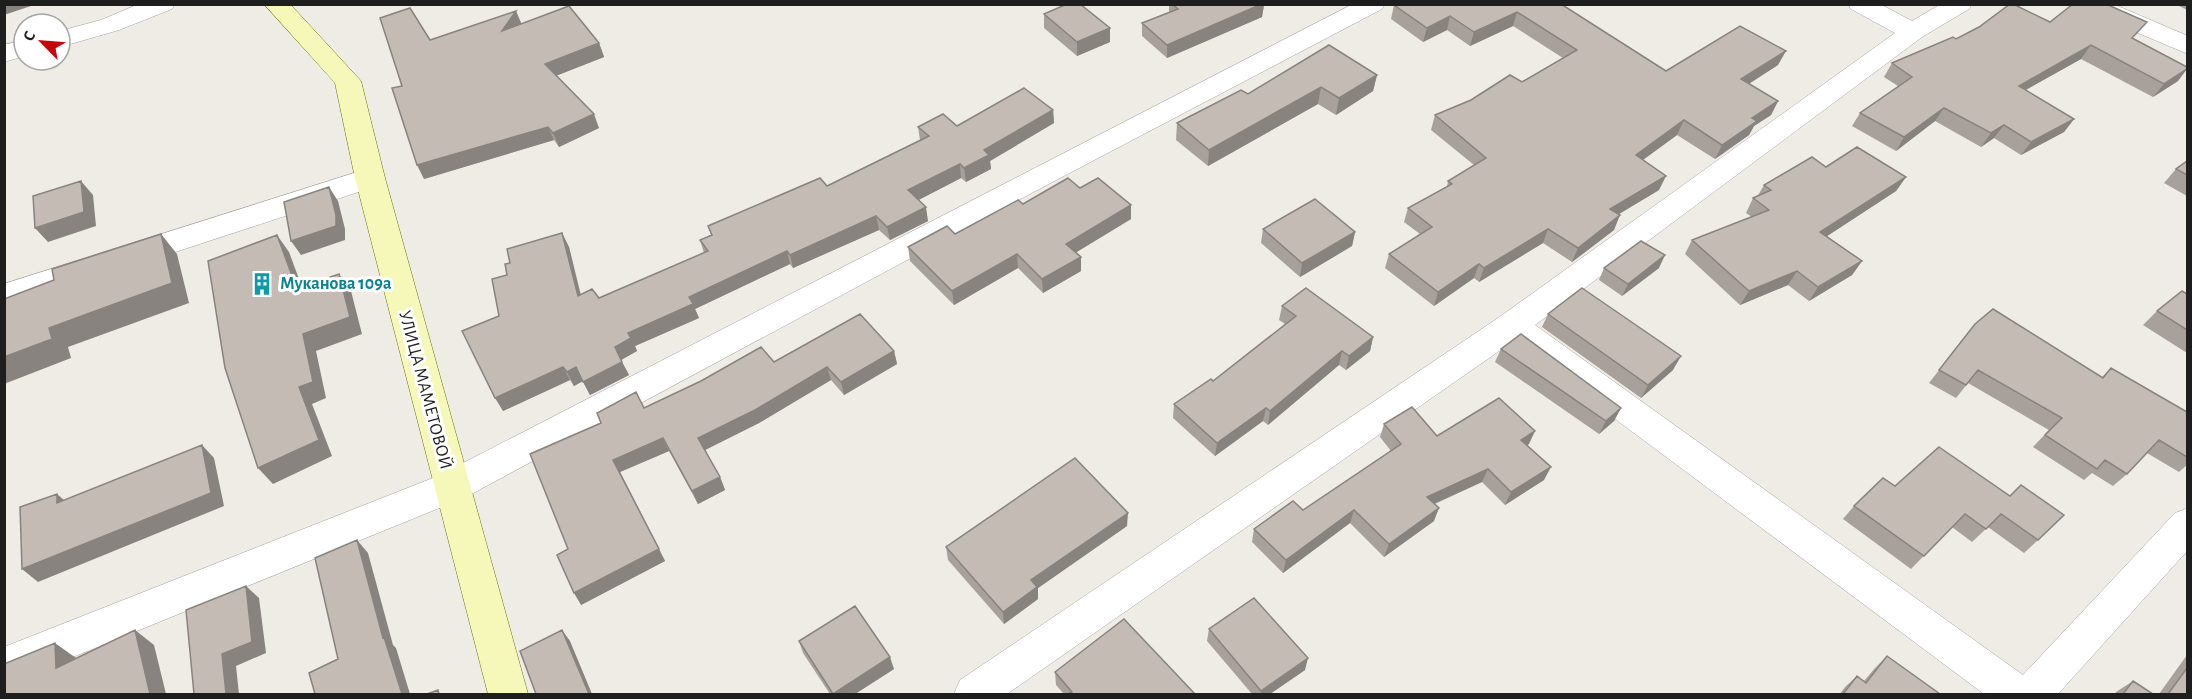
<svg xmlns="http://www.w3.org/2000/svg" width="2192" height="699" viewBox="0 0 2192 699" font-family="'Alegreya Sans',sans-serif">
<style>
.lines{fill:none;stroke-linecap:round;stroke-linejoin:round}
.street-casing{stroke:#a5a5a5;stroke-width:1}
.secondary-casing{stroke:#6a7308;stroke-width:1}
.street{fill:#fff;fill-rule:evenodd}
.secondary{fill:#f6f8ba;fill-rule:evenodd}
.wall{fill:#a8a19b}
.shaded-wall{fill:#88837e}
.building{fill:#c3bbb4;stroke:#88837e;stroke-width:1.5}
.labels{text-anchor:middle;dominant-baseline:central;stroke-width:6;stroke-linejoin:round;paint-order:stroke}
.culture-label{font-size:18px;font-weight:bold;fill:#0d838f;stroke:#fff;text-anchor:start}
.street-label{font-size:18px;fill:#1e1e1e;stroke:#fff}
</style>
<rect width="100%" height="100%" fill="#efebe5"/>
<g class="lines">
<g class="street-casing">
<path id="street" d="M139,4H175L172,9L119,30L60,47V31L101,20Z
M1353,4H1385L1382,9L1043,187L464,498L4,685V647L438,476Z
M1848,4H1880L1912,21L1941,4H1972L1969,9L1922,37L1535,325L2023,675L2175,513L2188,508V550L2058,694H1984L1512,342L1007,694H954L960,680L1501,316L1895,33L1851,9Z
M2078,4H2113L2188,36V54L2081,9Z
M24,40V56L4,62V45Z
M370,168L380,171L385,178L380,185L4,308V284Z"/>
</g>
<g class="secondary-casing">
<path id="secondary" d="M264,4H290L361,81L385,178L528,694H488L355,178L335,83Z"/>
</g>
<use href="#street" class="street"/>
<use href="#secondary" class="secondary"/>
</g>
<path class="wall" d="M1169,4H1266L1264,5L1262,17L1167,58L1142,36V23L1169,13Z
M1561,4L1666,71L1778,65L1749,84L1778,101L1771,115L1754,126L1749,135L1715,159L1677,135L1643,160L1659,190L1619,214L1614,230L1572,262L1543,243L1479,282L1474,278L1434,306L1385,268L1389,254L1420,234L1404,222L1408,208L1447,187L1448,181L1474,165L1431,130L1435,115L1522,82L1563,58L1513,26L1470,46L1447,30L1423,42L1391,19L1394,5Z
M2175,4H2187V10Z
M516,11L521,24L599,43L604,57L556,76L599,128L559,147L554,140L424,179L402,86L430,40Z
M1044,14L1110,42L1077,56L1044,28Z
M2050,22L2133,39L2178,81L2153,97L2081,59L2026,90L2074,119L2064,132L2021,155L1994,138L1981,147L1935,121L1896,151L1852,126L1860,113L1898,86L1884,77L1892,63L1956,39Z
M1377,75L1373,91L1336,115L1318,104L1208,166L1176,140L1177,123L1248,94Z
M1053,110L1054,123L990,161L991,169L966,182L961,178L918,200L928,221L890,240L879,230L793,268L790,264L695,309L699,318L635,346L637,351L621,360L629,375L590,395L583,381L574,386L570,380L503,411L499,316L510,263L562,233L569,247L581,295L599,298L704,253L700,240L711,235L708,226L827,186L920,140L918,127L957,126Z
M2187,161V196L2164,183L2176,169Z
M1826,167L1906,177L1896,191L1827,236L1862,261L1852,275L1809,301L1788,285L1740,305L1685,254L1692,240L1752,217L1746,213L1753,198L1757,197L1764,185Z
M1080,188L1131,205V219L1076,252L1081,257V271L1043,293L1018,268L954,305L910,261L908,247L955,234L1023,204Z
M1263,229L1355,232L1352,246L1300,277L1261,243Z
M1604,268H1659L1622,296L1599,280Z
M2187,294V353L2143,325L2157,311Z
M1282,306L1373,337L1370,351L1346,370L1339,365L1268,425L1263,421L1215,456L1173,418L1174,404L1213,381L1285,324L1279,320Z
M1548,314L1673,370L1641,398L1542,327Z
M1975,324L2102,377L2111,368L2187,412V465L2179,472L2147,453L2127,474L2113,486L2092,473L2084,480L2033,447L2049,430L1968,383L1956,398L1929,383Z
M1501,349L1621,408L1614,421L1599,434L1495,362Z
M894,351L897,364L844,395L831,380L759,423L705,450L720,477L725,490L698,504L669,451L620,472L665,561L581,605L568,549L601,423L774,362Z
M1384,424L1437,436L1529,444L1527,445L1544,480L1505,505L1482,482L1435,504L1434,521L1384,557L1350,523L1283,573L1252,542L1254,529L1303,510L1391,451L1380,437Z
M1939,447L2038,540L2024,553L1988,527L1972,542L1952,527L1911,569L1843,519L1854,506L1895,486Z
M1127,526L1038,588V599L1004,624L948,560L946,547Z
M1209,629L1305,670L1270,694H1252L1207,641Z
M799,641L894,669L855,694H830L803,653Z
M2187,655V694H2159Z
M1887,656L1940,694H1840L1845,687L1857,676L1864,681L1875,668Z
M1055,672L1195,694H1064L1056,685Z
M2133,681L2153,694H2115L2116,692Z"/>
<path class="shaded-wall" d="M4,4H37L4,15Z
M1253,4H1266L1264,5L1262,17L1167,58V45Z
M516,11L522,25L502,31Z
M1517,12L1513,26L1470,46L1474,32Z
M1450,16L1447,30L1423,42L1427,28Z
M1110,28V42L1077,56V42Z
M599,43L604,57L550,78L545,64Z
M2091,45L2081,59L2009,99L2019,86Z
M1786,51L1778,65L1734,93L1741,79Z
M2187,69L2178,81L2153,97L2164,84Z
M1377,75L1373,91L1336,115L1339,98Z
M1321,87L1318,104L1208,166L1209,150Z
M1778,101L1771,115L1754,126L1749,135L1715,159L1722,145L1752,118Z
M1944,108L1935,121L1896,151L1904,137Z
M1053,110L1054,123L990,161L991,169L966,182L964,168L984,150Z
M594,114L599,128L559,147L553,133Z
M2074,119L2064,132L2021,155L2031,142Z
M1684,120L1677,135L1629,170L1636,155Z
M2004,125L1994,138L1981,147L1991,133Z
M548,127L554,140L424,179L417,165Z
M960,164L961,178L911,204L908,190Z
M1666,176L1659,190L1604,223L1610,209Z
M1906,177L1896,191L1812,246L1820,232Z
M81,181L93,195L96,226L48,242L35,228Z
M329,187L338,201L345,229V240L301,255L291,241Z
M1131,205V219L1067,258L1066,244Z
M926,207L928,221L890,240L887,227Z
M1620,215L1614,230L1572,262L1578,248Z
M876,216L879,230L793,268L790,255Z
M1548,229L1543,243L1479,282L1484,268Z
M1355,232L1352,246L1300,277L1302,263Z
M562,233L569,247L584,310L578,296Z
M161,234L177,254L189,303L68,347L71,358L4,384V357L49,328Z
M277,235L289,252L309,306L297,289Z
M787,251L790,264L695,309L699,318L635,346L637,351L621,360L615,347L628,333L689,297Z
M1017,254L1018,268L954,305L952,291Z
M1665,255L1659,268L1622,296L1628,284Z
M1081,257V271L1043,293L1042,279Z
M1862,261L1852,275L1809,301L1818,287Z
M1479,264L1474,278L1434,306L1438,292Z
M1797,271L1788,285L1740,305L1749,291Z
M339,274L351,291L362,334L316,351L326,398L312,404L332,456L273,484L258,468L299,387L303,334Z
M1373,337L1370,351L1346,370L1349,356Z
M894,351L897,364L844,395L841,382Z
M1342,351L1339,365L1268,425L1270,411Z
M1681,356L1673,370L1641,398L1648,385Z
M622,362L629,375L590,395L583,382Z
M563,367L570,380L503,411L495,398Z
M576,367L583,381L574,386L567,372Z
M827,367L831,380L759,423L703,451L698,438Z
M1266,408L1263,421L1215,456L1217,443Z
M1621,408L1614,421L1599,434L1606,421Z
M1535,431L1529,444L1515,453L1521,440Z
M663,438L669,451L620,472L665,561L581,605L574,593L613,460Z
M202,445L214,458L224,506L38,582L22,569Z
M1551,467L1544,480L1505,505L1511,492Z
M1488,469L1482,482L1422,509L1427,497Z
M720,477L725,490L698,504L692,491Z
M57,494L72,507L57,503Z
M1439,508L1434,521L1384,557L1389,544Z
M1354,510L1350,523L1283,573L1286,560Z
M1128,513L1127,526L1038,588V599L1004,624L1003,612L1031,580Z
M357,540L368,553L393,645L396,648L410,694H402L383,638Z
M246,586L259,598L266,653L236,666L239,694H226L222,654Z
M135,630L154,645L166,694H150Z
M562,630L570,641L592,694H589Z
M55,643L76,658L56,668Z
M890,657L894,669L855,694H833Z
M1308,658L1305,670L1270,694H1261V691Z"/>
<path class="building" d="M1067,4H1080L1110,28L1077,42L1044,14Z
M1172,4H1262L1167,45L1142,23L1178,9Z
M1395,4H1561L1666,71L1740,26L1786,51L1741,79L1778,101L1752,118L1757,121L1722,145L1684,120L1636,155L1666,176L1610,209L1620,215L1578,248L1548,229L1484,268L1479,264L1438,292L1389,254L1432,227L1408,208L1452,184L1448,181L1486,158L1435,115L1471,100L1510,75L1522,82L1577,50L1517,12L1474,32L1450,16L1427,28L1394,5Z
M2010,4H2013L2050,22L2073,4H2106L2147,22L2132,38L2187,67V69L2164,84L2091,45L2019,86L2074,119L2031,142L2004,125L1991,133L1944,108L1904,137L1860,113L1912,77L1892,63L1953,37L1956,39L1979,27Z
M569,6L599,43L545,64L594,114L553,133L548,127L417,165L392,88L402,86L380,18L410,8L430,40L516,11L502,31Z
M1329,45L1377,75L1339,98L1321,87L1209,150L1177,123L1241,90L1248,94Z
M1024,88L1053,110L984,150L989,155L964,168L960,164L908,190L926,207L887,227L876,216L790,255L787,251L689,297L693,304L628,333L631,338L615,347L622,362L583,382L576,367L567,372L563,367L495,398L462,331L499,316L492,279L507,275L505,264L510,263L507,249L562,233L578,296L592,289L599,298L708,251L700,240L712,235L708,226L820,178L827,186L929,136L918,127L943,114L957,126Z
M1857,147L1906,177L1820,232L1862,261L1818,287L1797,271L1749,291L1692,240L1769,210L1753,198L1771,190L1764,185L1812,157L1826,167Z
M2187,161V175L2176,169Z
M1068,178L1080,188L1098,178L1131,205L1066,244L1081,257L1042,279L1017,254L952,291L908,247L947,226L955,234L1018,200L1023,204Z
M81,181L84,212L35,228L33,196Z
M329,187L336,215V226L291,241L284,202Z
M1315,199L1355,232L1302,263L1263,229Z
M161,234L172,283L49,328L52,339L4,357V299L54,280L52,269Z
M277,235L297,289L339,274L350,317L303,334L313,382L299,387L319,440L258,468L225,368L208,261Z
M1641,241L1665,255L1628,284L1604,268Z
M1306,288L1373,337L1349,356L1342,351L1270,411L1266,408L1217,443L1174,404L1211,379L1213,381L1296,316L1282,306Z
M1582,288L1681,356L1648,385L1548,314Z
M2182,291L2187,294V330L2157,311Z
M1993,309L2103,378L2111,368L2187,412V457L2159,440L2127,474L2105,460L2097,469L2045,435L2062,418L1978,370L1966,385L1939,370L1975,324Z
M860,314L894,351L841,382L827,367L755,410L698,438L720,477L692,491L663,438L613,460L659,549L574,593L557,555L568,549L530,454L601,423L597,413L636,392L644,408L701,381L761,347L774,362Z
M1521,334L1621,408L1606,421L1501,349Z
M1499,398L1535,431L1521,440L1551,467L1511,492L1488,469L1427,497L1439,508L1389,544L1354,510L1286,560L1254,529L1293,501L1303,510L1401,444L1384,424L1412,407L1437,436Z
M202,445L211,493L22,569L20,507L57,494V503Z
M1939,447L2010,496L2021,485L2064,515L2038,540L2001,514L1986,529L1965,514L1924,556L1854,506L1883,478L1895,486Z
M1075,458L1128,513L1031,580L1037,587L1003,612L946,547Z
M357,540L383,638L384,637L402,694H315L309,673L338,659L315,558Z
M246,586L252,642L222,654L226,694H194L186,610Z
M1254,598L1308,658L1261,691L1209,629Z
M855,606L890,657L833,694L799,641Z
M1124,619L1195,694H1068L1072,692L1055,672Z
M135,630L150,694H4V664L55,643L56,668Z
M562,630L589,694H536L520,651Z
M1887,656L1940,694H1843L1857,676L1866,683Z
M2187,668V694H2168Z
M2133,681L2153,694H2123Z
M438,690L439,694H427Z"/>
<defs>
<g id="building-bare" transform="scale(1.8)"><path d="M-4-6H4V6H1V3H-1V6H-4ZM-2.5-4.3h1.7v1.8h-1.7ZM.8-4.3h1.7v1.8H.8ZM-2.5-1h1.7V.8h-1.7ZM.8-1h1.7V.8H.8Z" fill="#0f9aa8" stroke="#fff" stroke-width="2.5" paint-order="stroke"/></g>
</defs>
<g fill-rule="evenodd">
<use href="#building-bare" x="262" y="284"/>
</g>
<g class="labels">
<g class="culture-label">
<text x="280" y="284">Муканова 109а</text>
</g>
<g class="street-label">
<text transform="translate(425 390) rotate(75)">УЛИЦА МАМЕТОВОЙ</text>
</g>
</g>
<rect width="2192" height="699" fill="none" stroke="#1e1e1e" stroke-width="12"/>
<g transform="translate(42 42) rotate(295)"><circle r="28" fill="#ffffff" stroke="#a5a5a5" stroke-width="1.5"/>
<path d="M0-4.5L10 22L0 15L-10 22Z" fill="#c7060b"/>
<text y="-9" font-size="16" font-weight="bold" text-anchor="middle" fill="#1e1e1e">С</text>
</g>
</svg>
